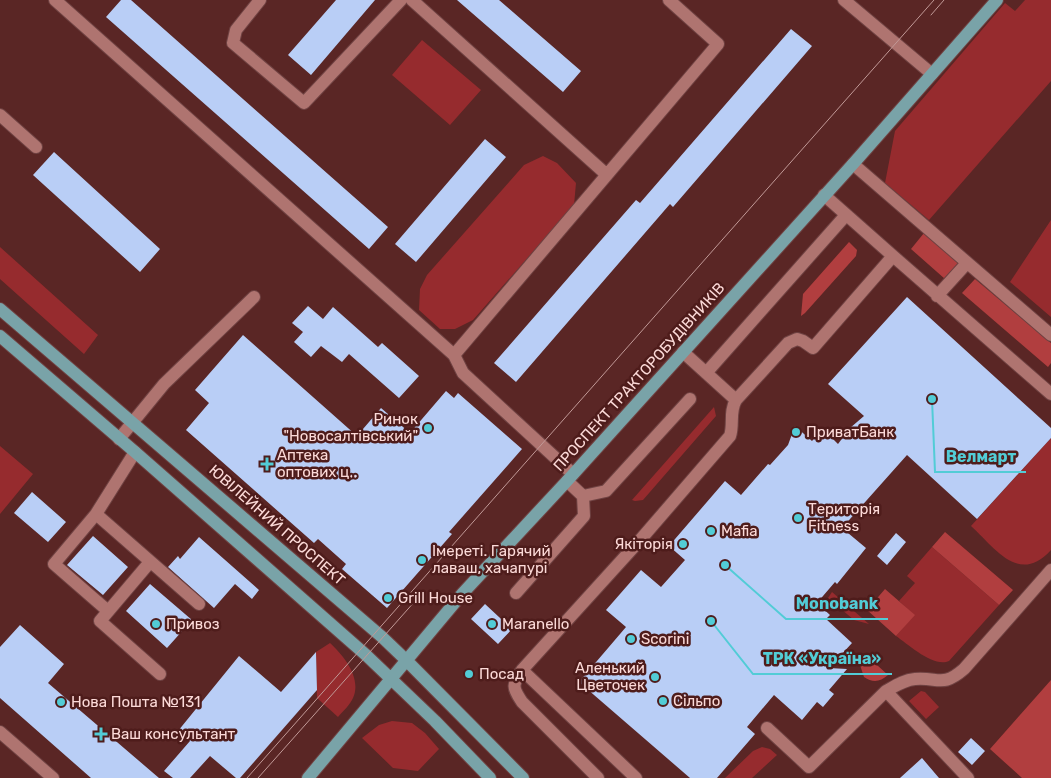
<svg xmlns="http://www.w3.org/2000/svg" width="1051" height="778" viewBox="0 0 1051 778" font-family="Rubik,sans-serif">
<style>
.green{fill:#962b2e}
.forest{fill:#b13e3f}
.building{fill:#b9cef6}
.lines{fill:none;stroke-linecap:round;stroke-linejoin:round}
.minor-casing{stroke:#6f4242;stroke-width:14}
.major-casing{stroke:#6f4242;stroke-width:14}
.minor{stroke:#af7470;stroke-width:12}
.major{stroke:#79a3a8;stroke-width:12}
.tram{stroke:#c19997;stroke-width:1}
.poi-dot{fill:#52ccd6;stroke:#4e1c1b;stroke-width:2}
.labels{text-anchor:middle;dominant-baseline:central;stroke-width:5;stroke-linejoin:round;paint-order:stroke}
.street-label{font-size:15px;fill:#fcdad8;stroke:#4e1c1b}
.poi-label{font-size:15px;fill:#fcdad8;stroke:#4e1c1b;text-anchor:start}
.leader{fill:none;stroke:#52ccd6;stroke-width:2}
.callout-dot{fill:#52ccd6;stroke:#4e1c1b;stroke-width:2}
.callout-label{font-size:16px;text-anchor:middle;font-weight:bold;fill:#52ccd6;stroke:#4e1c1b;stroke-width:5;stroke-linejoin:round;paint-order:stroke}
</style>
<rect width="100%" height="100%" fill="#5a2625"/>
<path class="green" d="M1025,0H1051V81L929,220L885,183L895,131L1005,3L1015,11Z
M422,40L481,90L450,125L392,75Z
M543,156L557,163L576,183L574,205L473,320L455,329H440L419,310L420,289L427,275L524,165Z
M1051,220V317L1010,282Z
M0,247L98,335L84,354L0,279Z
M714,407L716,416L643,500L635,501L632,500Z
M1051,438V550C1019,585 996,549 971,526Z
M0,446L33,474L0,514Z
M932,547L999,605L949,661C934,668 909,645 896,636L914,615L899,601L915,583L907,576Z
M832,592L869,624L854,620L828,598Z
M330,643C344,656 362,678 353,698C350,705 343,711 338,717L317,698L316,652Z
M921,691L925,692L939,707L926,719L909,701Z
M392,721L412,723L425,733L439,749L418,771L393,768L362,738L379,725Z
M762,747L770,749L777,755L752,778H725L753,751Z"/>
<path class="forest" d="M924,233L959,263L945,279L911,249Z
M849,242L857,250L856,256L805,313L801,316L803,294Z
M975,279L1051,343V363L1048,367L962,293Z
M945,532L1013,590L999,605L932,547Z
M885,589L915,615L896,636L867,610Z
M867,656L888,675C880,682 873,683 864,677L860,665Z
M1051,680V778H1022L990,749Z"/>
<path class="building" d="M121,0H131L388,227L369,249L106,17Z
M336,0H375L311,75L288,55Z
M457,0H499L581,71L563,92Z
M791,29L812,46L673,207L670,204L516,382L494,363L636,200L640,203Z
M485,139L506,157L416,262L395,244Z
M54,152L160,249L140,272L33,175Z
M907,297L1051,428V438L977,519L907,455L842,528L866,548L837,584L835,582L817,603L830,615L826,619L852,643L829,668L847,669L829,690L834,694L823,707L817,702L802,720L774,695L747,727L755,734L717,778H690L579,682L626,627L606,610L641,570L661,587L685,560L669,546L725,481L741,495L768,464L770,465L788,445L795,426L812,441L823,429L838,444L850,428L864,416L828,384Z
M308,306L323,319L333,307L378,347L382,343L419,376L399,398L349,354L342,362L321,346L311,357L294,342L303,332L292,323Z
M243,335L357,436L381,408L410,433L446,391L454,398L458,393L522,449L449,532L452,534L387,608L342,569L346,564L318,539L314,543L186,430L209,403L195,390Z
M32,492L66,522L48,542L14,513Z
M896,533L906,542L887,565L877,556Z
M93,536L128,567L103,595L67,565Z
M199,537L259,590L252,599L235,584L214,608L168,567L178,556L180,559Z
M150,584L192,620L167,648L126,611Z
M485,604L512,629L498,644L471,619Z
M20,625L64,664L48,683L159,778H91L0,698V647Z
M316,652L317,690L240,778H236L210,756L190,778H173L164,771L190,741L178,731L239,656L281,692Z
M971,738L985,751L972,765L958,752Z
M922,758L939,778H900Z"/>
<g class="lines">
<g class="minor-casing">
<path id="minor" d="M55,0L454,355L463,373L573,474
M260,0L236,30L233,43L304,103L401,0
M412,0L607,175
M844,0L932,74
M0,115L36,147
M853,164L1051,335
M824,195L893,256
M937,296L967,263
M454,355L718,44L669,0
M706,373L846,215
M736,400L788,343L797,339L803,341L813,348L893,256L1051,394
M119,439L164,384L254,297
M583,496L606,491L690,399
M96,514L199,604
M150,562L100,621L160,674
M516,593L584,516L583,496L567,481
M108,611L54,564L96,514L135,452
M522,670L636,778
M886,691L968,778
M767,728L809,767L886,691C895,686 904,680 915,679C939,677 942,688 964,669L1051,570
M0,732L53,778
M598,778L522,702C512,687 512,685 522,670L641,539L730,436C734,424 729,412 736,400L683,352"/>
</g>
<g class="major-casing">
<path id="major" d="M0,309L382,637L406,660L523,778
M0,336L135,452L366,655L435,721L490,778
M308,778L462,594L567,481L853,164L997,0"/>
</g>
<use href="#minor" class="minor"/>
<use href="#major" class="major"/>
<path class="tram" d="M931,15L944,0
M247,778L934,0
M258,778L424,591"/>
</g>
<g class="poi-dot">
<circle cx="428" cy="428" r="5"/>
<circle cx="796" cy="432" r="5"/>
<path d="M264.5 456.5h5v5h5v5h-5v5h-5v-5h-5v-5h5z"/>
<circle cx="798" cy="518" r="5"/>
<circle cx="711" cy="531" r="5"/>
<circle cx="683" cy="544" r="5"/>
<circle cx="422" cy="560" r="5"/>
<circle cx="388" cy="598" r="5"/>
<circle cx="156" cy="624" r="5"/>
<circle cx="492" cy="624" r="5"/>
<circle cx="631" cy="639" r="5"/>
<circle cx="469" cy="674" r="5"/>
<circle cx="655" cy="677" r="5"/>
<circle cx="663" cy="701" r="5"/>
<circle cx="61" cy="702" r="5"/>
<path d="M98.5 726.5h5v5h5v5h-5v5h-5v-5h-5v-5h5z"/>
</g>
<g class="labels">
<g class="street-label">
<text transform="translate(639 377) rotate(-48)">ПРОСПЕКТ ТРАКТОРОБУДІВНИКІВ</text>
<text transform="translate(277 525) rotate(41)">ЮВІЛЕЙНИЙ ПРОСПЕКТ</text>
</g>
<g class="poi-label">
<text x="418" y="419" text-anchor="end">Ринок<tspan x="418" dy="17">"Новосалтівський"</tspan></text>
<text x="806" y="432">ПриватБанк</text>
<text x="277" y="455">Аптека<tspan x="277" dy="17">оптових ц‥</tspan></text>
<text x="808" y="509">Територія<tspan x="808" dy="17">Fitness</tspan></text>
<text x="721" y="531">Mafia</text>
<text x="673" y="544" text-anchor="end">Якіторія</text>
<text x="432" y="551">Імереті. Гарячий<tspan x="432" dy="17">лаваш, хачапурі</tspan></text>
<text x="398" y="598">Grill House</text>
<text x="166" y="624">Привоз</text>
<text x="502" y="624">Maranello</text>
<text x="641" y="639">Scorini</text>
<text x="645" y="668" text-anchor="end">Аленький<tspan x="645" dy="17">Цветочек</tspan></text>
<text x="479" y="674">Посад</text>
<text x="673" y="701">Сільпо</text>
<text x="71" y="702">Нова Пошта №131</text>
<text x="111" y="734">Ваш консультант</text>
</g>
</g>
<path class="leader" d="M932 399L935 472H1026M725 565L786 619H888M711 621L753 674H892"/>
<g class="callout-dot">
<circle cx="932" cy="399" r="5"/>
<circle cx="725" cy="565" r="5"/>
<circle cx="711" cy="621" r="5"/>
</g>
<g class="callout-label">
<text x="981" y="462">Велмарт</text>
<text x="837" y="609">Monobank</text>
<text x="822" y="664">ТРК «Україна»</text>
</g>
</svg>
